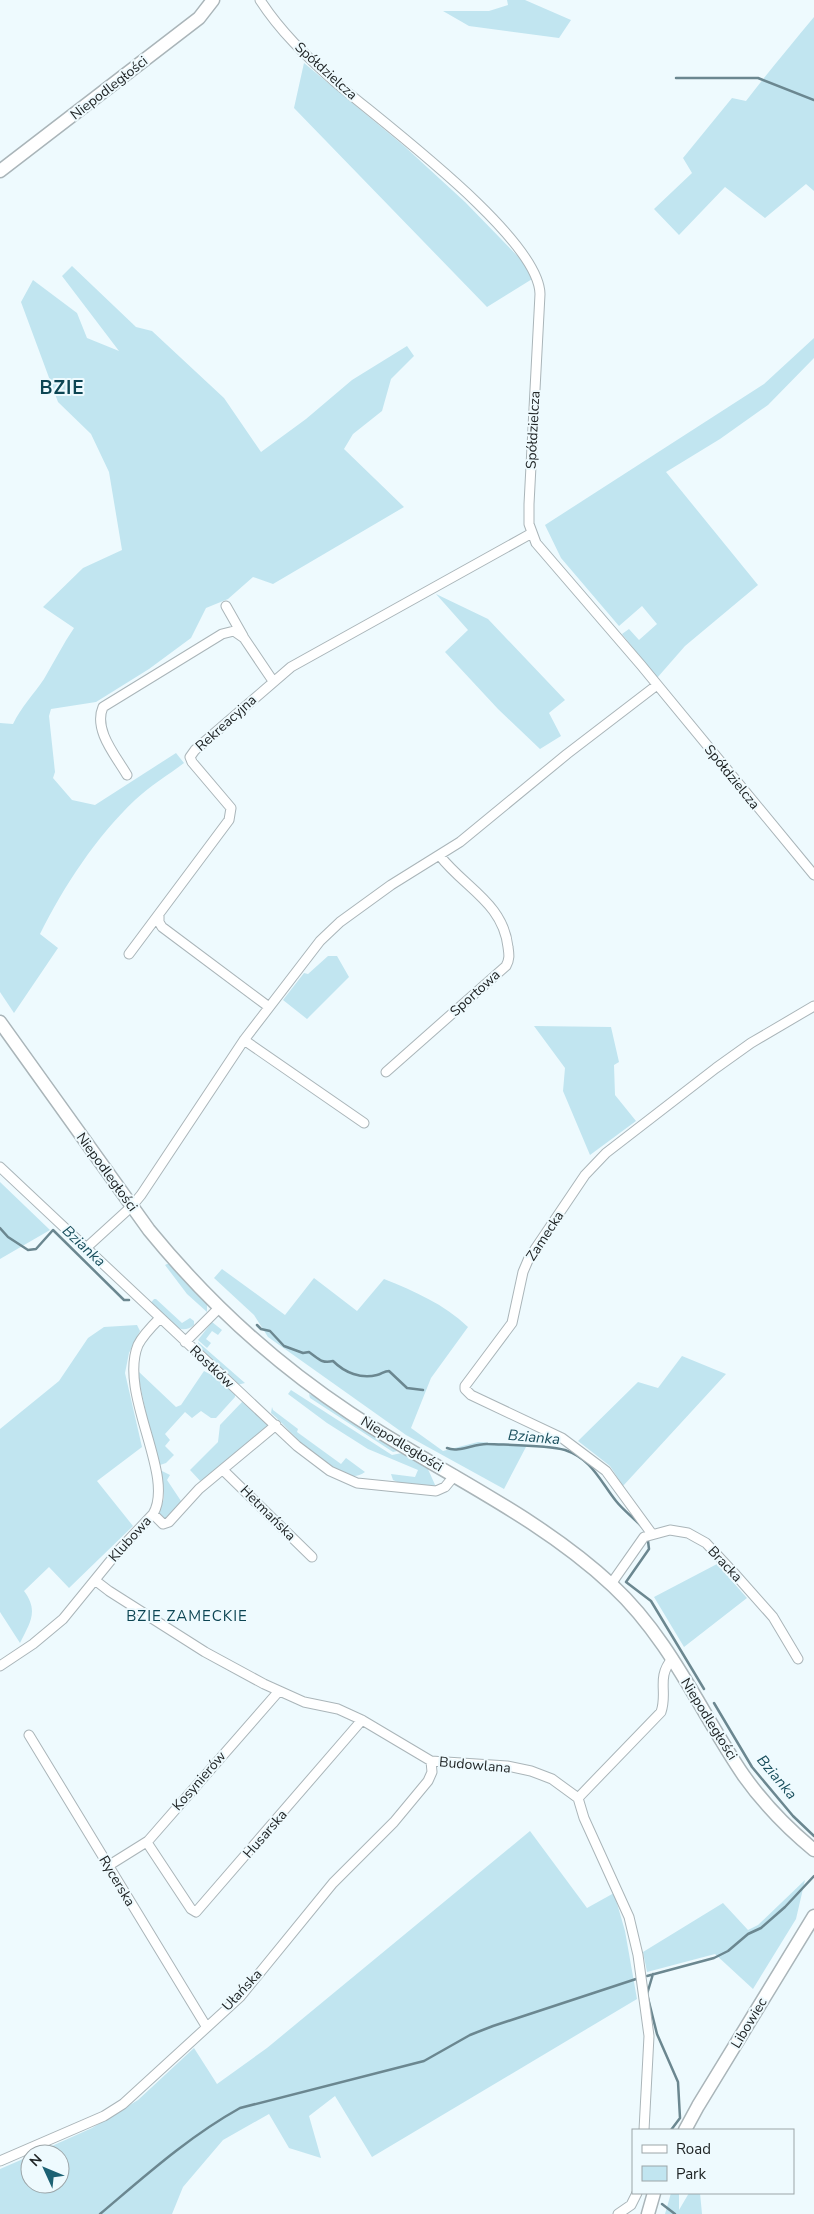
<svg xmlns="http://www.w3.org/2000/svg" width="814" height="2214" viewBox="0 0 814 2214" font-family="'Nunito Sans',sans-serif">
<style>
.green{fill:#c1e5f0}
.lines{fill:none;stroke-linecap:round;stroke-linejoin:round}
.stream{stroke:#6b8790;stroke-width:2.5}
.street-casing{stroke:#aab5b9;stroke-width:11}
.secondary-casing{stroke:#aab5b9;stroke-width:15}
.street{stroke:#fff;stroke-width:9}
.secondary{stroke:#fff;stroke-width:12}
.labels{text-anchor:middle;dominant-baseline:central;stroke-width:4;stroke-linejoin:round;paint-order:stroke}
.street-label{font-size:14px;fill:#202526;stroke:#eefafe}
.water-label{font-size:15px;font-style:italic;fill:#184e5c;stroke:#eefafe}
.neighbourhood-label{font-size:15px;letter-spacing:1px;fill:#0c4553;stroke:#eefafe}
.district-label{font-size:19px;font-weight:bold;letter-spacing:1px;fill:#0c4553;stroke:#eefafe}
</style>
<rect width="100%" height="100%" fill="#eefafe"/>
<path class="green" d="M507,0H525L571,20L559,38L469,26L443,11H489L508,5Z
M814,17V191L806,184L765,218L725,187L679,235L654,209L692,173L683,158L732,98L746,101C768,72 791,45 814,17Z
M304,63L403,145L465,202L537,276L487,307L294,108Z
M72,266L136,327L152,331L224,398L261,452L306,419L352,380L407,346L414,356L391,379L382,411L353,434L344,449L404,507L273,584L253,577L228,599L206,608L191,638L149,669L96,702L51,709L49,716L55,772L53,778L72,800L95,805L176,753L184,763C168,775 150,786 135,800C96,837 64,886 40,934L58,948L14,1013L0,992V723L13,724C21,707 34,694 44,679C54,662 63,644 74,628L43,607L83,568L122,550L109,472L91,434L58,402L21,302L33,280L77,313L87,338L119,351L62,276Z
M814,338V358L768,405L720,439L666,472L758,585L685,646L657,678L622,634L629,629L639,640L657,624L642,606L619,626L561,558L545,525L764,384Z
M436,594L488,619L565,700L549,713L561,736L540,749L498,709L445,652L468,630Z
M328,956H337L349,977L307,1019L283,1000L304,973L308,974Z
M534,1026L611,1027L619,1062L614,1065L615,1095L636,1121L590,1155L563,1091L565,1068Z
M0,1182L50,1230L0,1259Z
M167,1264H170L207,1303V1312L187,1294L165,1265Z
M222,1269L285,1315L314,1278L357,1311L384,1279C414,1291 444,1304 468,1327L431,1378L411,1428L443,1451L478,1442L527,1445L504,1489L406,1435L268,1337L254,1315L214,1278Z
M154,1299H156L182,1323L190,1318L194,1321V1325C178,1339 162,1315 150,1304Z
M212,1322L222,1330L218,1335L212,1331L206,1339L211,1343L207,1348L198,1340Z
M137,1325L140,1331L129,1353L125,1373L142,1447L97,1481L133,1526L69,1588L49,1567L24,1591C39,1611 30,1623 20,1643L0,1612V1429L59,1381L88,1338L104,1327Z
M198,1342L245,1383L237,1385L199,1349Z
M682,1356L726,1374L623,1486L610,1466L578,1441L638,1382L658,1388Z
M137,1371H138L176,1407L181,1405L204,1371L221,1380L235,1394V1397L216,1418H211L201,1411L192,1418L185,1412L165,1434L170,1440L165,1446L174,1455L166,1463L160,1465L157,1463Z
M291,1390L392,1455L402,1453L427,1467L436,1487L404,1485L393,1480L391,1474L415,1477L418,1470L368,1449L327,1423L288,1394Z
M309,1394L325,1401L402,1450L393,1452L310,1398Z
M243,1401L267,1424V1428L203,1484L190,1470L218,1442L220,1425Z
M272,1407L273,1410L298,1429L297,1432L341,1464L346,1458L365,1472C339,1493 289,1427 271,1413Z
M162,1471L170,1475L167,1480L183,1504L166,1521H162L159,1514L164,1498V1490L160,1473Z
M717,1564L747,1598L684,1647L654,1597Z
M530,1831L587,1908L614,1893L625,1931L637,1999L372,2157L335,2096L309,2116L321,2158L289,2148L269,2114L223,2140L183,2187L172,2214H0V2169L30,2156V2184H60V2154H34L92,2128L138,2100L194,2048L217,2084L267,2048Z
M805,1880L796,1919L753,1989L715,1954L647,1972L643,1952L723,1903L748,1930L758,1925Z
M671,2193H679V2210L689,2193H700L702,2214H665Z"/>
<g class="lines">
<path class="stream" d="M676,78H758L814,100
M0,1228L8,1237L28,1250L36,1249L53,1230L124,1300H129
M257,1325L261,1329L270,1331L284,1346L303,1353L309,1352C318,1358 321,1364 333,1361C345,1373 361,1379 377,1375C382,1374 384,1371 389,1371L407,1388L423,1390
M447,1448C459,1453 475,1443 488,1444C508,1445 547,1445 565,1450C592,1459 600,1481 616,1501C624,1511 634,1518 643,1528
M648,1541L649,1549L626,1582L651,1601L704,1689
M714,1703L752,1767L793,1816L814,1836
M653,1974L647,1994L657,2034L678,2082L680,2118L671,2130
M647,1976L714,1958L728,1951L748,1934L761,1928L785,1907L814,1876
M662,2204L675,2214
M100,2214C145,2176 188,2137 240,2108L424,2061L470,2035L493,2026L636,1979"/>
<g class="street-casing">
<path id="street" d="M260,0C280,31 306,56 334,81C379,120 539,237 540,294L529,504V524L536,543L641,665L814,875
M226,606L243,636
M127,775C116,756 93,730 103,707L222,634L234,631L244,638L273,681
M159,914V922L162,927L269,1007
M129,954L229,820L231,808L192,762L190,757L195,750L291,667L532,533
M244,1040L364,1123
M386,1072L506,966C510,959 509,954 508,947C503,903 465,888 440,856
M0,1167L297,1446L330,1471L357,1483L436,1491L445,1487L455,1475
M86,1248L131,1207L141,1195L244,1040L320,941L340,922L391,885L460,842L567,754L657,685
M185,1342L219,1308
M223,1470L312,1557
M153,1514L163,1524L169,1522L199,1489L276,1425
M652,1534L606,1471L562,1438L471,1395L465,1389V1386L512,1323L523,1272L529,1258L585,1175L606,1153L716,1068L751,1043L814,1006
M96,1581L109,1591L205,1652L264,1684L304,1702L338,1709L362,1720L431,1761L507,1766L531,1771L552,1779L578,1798L584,1818L629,1917L638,1955L649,2036L644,2130
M611,1584L644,1537L670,1530L688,1533L706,1543L734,1573L773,1617L798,1659
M0,1666L33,1644L63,1619L120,1549L153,1514C176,1476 118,1394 138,1345C143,1335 152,1326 160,1318
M279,1691L148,1841V1844L191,1909L196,1912L362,1720
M29,1735L206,2026
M578,1798L661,1712C668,1692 656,1678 672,1659
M108,1866L148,1841
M0,2161L104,2116L123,2104L240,1997L333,1883L394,1822L428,1781L432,1772L431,1761
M618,2214L631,2205L637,2193"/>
</g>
<g class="secondary-casing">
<path id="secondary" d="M0,171L199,18L213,0
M0,1022L149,1230C207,1301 273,1362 350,1413C437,1471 536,1514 613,1586C670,1639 701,1713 744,1776C764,1804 787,1828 814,1850
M685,2130L698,2106L814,1916
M648,2214L654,2193"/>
</g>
<use href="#street" class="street"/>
<use href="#secondary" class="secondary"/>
</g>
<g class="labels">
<g class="street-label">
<text transform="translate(326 71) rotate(42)">Spółdzielcza</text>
<text transform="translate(109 88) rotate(-38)">Niepodległości</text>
<text transform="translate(533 430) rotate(-87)">Spółdzielcza</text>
<text transform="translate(226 723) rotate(-42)">Rekreacyjna</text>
<text transform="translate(732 777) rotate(51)">Spółdzielcza</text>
<text transform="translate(475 993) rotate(-42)">Sportowa</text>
<text transform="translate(107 1172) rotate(54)">Niepodległości</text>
<text transform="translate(545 1236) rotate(-57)">Zamecka</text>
<text transform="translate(212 1367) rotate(43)">Rostków</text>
<text transform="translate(402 1444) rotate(31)">Niepodległości</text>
<text transform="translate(268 1513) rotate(45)">Hetmańska</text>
<text transform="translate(130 1539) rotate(-48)">Klubowa</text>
<text transform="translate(725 1564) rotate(47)">Bracka</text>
<text transform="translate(709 1719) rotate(58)">Niepodległości</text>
<text transform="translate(475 1765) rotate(5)">Budowlana</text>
<text transform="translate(199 1781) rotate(-49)">Kosynierów</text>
<text transform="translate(265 1834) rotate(-49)">Husarska</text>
<text transform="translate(117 1881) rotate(59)">Rycerska</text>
<text transform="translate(242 1990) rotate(-47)">Ułańska</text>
<text transform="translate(749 2023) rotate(-59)">Libowiec</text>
</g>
<g class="water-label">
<text transform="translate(84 1246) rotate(43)">Bzianka</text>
<text transform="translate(534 1437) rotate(5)">Bzianka</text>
<text transform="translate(777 1777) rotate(50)">Bzianka</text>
</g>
<g class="neighbourhood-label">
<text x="187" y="1616">BZIE ZAMECKIE</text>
</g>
<g class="district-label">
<text x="62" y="388">BZIE</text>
</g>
</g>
<rect x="632" y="2129" width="162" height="65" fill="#eefafe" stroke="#9ca5a8"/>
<rect x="642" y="2145" width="25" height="8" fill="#ffffff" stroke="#9ca5a8"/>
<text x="676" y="2154" font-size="15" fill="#202526">Road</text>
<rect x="642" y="2166" width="25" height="15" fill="#c1e5f0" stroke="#9ca5a8"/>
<text x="676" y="2179" font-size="15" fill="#202526">Park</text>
<g transform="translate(45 2169) rotate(314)"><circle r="24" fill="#eefafe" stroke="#9ca5a8"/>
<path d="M0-4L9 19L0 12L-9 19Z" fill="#1c6173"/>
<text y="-8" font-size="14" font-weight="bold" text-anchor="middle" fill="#202526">N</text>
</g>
</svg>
